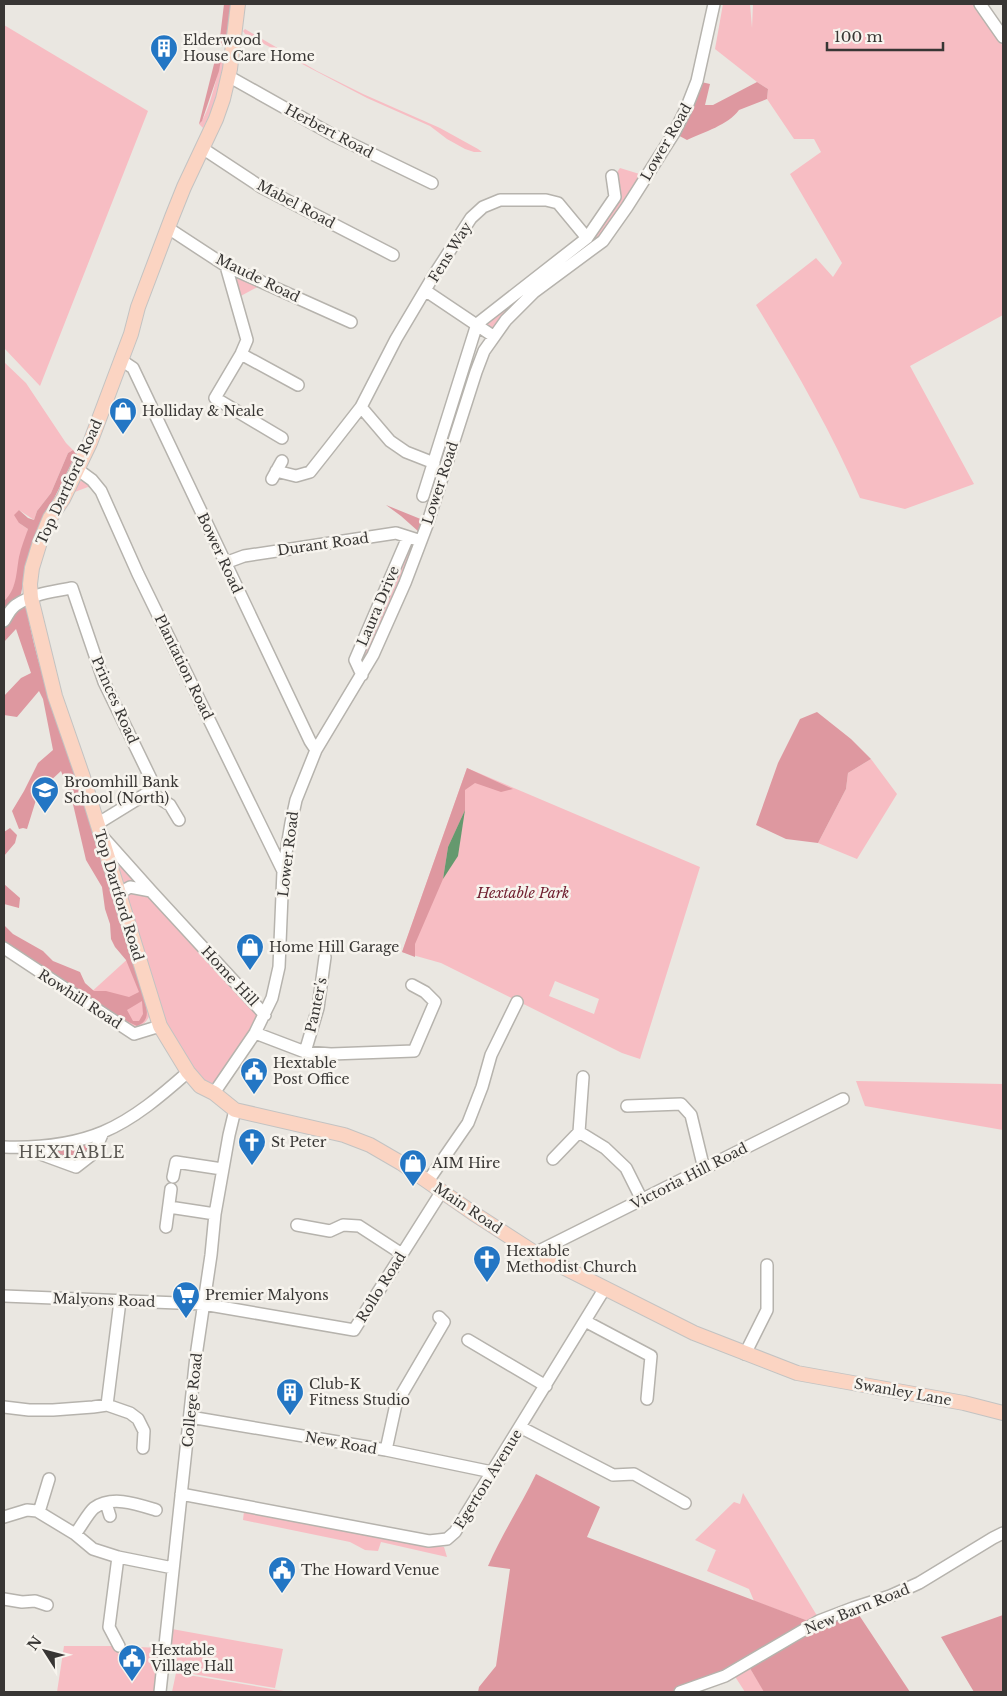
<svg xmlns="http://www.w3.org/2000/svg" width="1007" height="1696" viewBox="0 0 1007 1696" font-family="'Libre Baskerville',serif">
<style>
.green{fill:#f7bdc3;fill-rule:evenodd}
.forest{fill:#de98a0;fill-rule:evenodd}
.water{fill:#65996e}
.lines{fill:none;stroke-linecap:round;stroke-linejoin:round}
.minor-casing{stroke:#b6b3ad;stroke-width:14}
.major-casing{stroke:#c3c3c2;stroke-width:16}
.minor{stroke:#fff;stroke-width:11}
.major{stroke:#fbd4c2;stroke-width:14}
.labels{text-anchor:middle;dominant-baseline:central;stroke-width:5;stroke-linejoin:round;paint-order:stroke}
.poi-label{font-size:14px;fill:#383634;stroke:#f7f4ee;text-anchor:start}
.street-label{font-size:14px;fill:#383634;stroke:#f7f4ee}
.park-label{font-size:14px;font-style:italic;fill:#712031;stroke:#f7f4ee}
.quarter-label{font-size:16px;letter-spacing:1px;fill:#5a5752;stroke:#f7f4ee}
</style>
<rect width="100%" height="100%" fill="#eae7e1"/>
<path class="green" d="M723,4H750L752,28L753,4H973L1003,46V315L910,366L974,484L905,509L860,498C831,431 794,367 756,305L816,258L833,277L842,263L790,174L821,152L814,139H794L767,99L768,89L757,82L715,49Z
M4,25L148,111L40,386L4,348Z
M245,29L317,71L363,94L440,128L478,149L482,152H474L465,149L447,139L430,126L367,98L245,34L243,31Z
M222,54L227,55L218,99L203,128L199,124C209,116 219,68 222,54Z
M620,168L646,176L609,232L534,292L493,336L478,324L587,238L618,193L615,175Z
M226,266L265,283L237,298Z
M4,362L26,383L66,443L73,450L68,453L51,493L37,511L34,520L19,510V523L28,529C23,550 20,587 4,601Z
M85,480L95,490L88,487L72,493L55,526L52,524L78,482Z
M407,543L414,544V548L366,662L361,663V653Z
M871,759L897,794L857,859L818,843L846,789L848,773Z
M467,768L700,867L640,1059L622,1053L441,963L402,952ZM555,981L599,999L594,1014L549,996Z
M100,833L265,1015L214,1093L174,1052Z
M132,955L150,1015C146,1023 142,1027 133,1026L88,995Z
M856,1081L1003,1084V1130L865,1106Z
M743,1493L819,1619L811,1622L754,1601L749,1589L707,1571L716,1550L722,1553L695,1540L734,1502L740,1504Z
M244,1511L428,1545L444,1547L447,1557L381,1542L378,1551L365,1550L350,1542L243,1520Z
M172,1629L283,1649L275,1688L169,1670Z
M64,1646H114L162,1648L156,1692H57Z
M749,1667L765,1692H745L734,1675Z
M176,1673L290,1692H172Z"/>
<path class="forest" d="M224,4H233L226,45L219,46Z
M217,52L222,54L219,71L202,121L199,124Z
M697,81L710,84L705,105H713L757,82L768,89L767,99L739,110C728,125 704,132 687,140L674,133Z
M73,450L76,454L45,517L28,557L21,594L6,611L4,610V601C17,589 16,573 19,557C21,547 25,538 28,529L19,523L14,515L19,510L28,518L34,520L37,511L51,493L68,453Z
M386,505L423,520L419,532L401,516Z
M26,603C33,654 52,703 68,752C95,836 122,921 146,1006C148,1015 147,1022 137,1026L118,1017L109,1010L22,956L4,942V925L13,934L43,951L53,961L80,972L85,983L94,991H106L129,997L139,992L126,960L115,947L111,939L110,924L105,909L102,887L86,860L72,800L61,771L47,784L46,793L36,800L27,829L23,828L19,829L12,811L24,791L38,763L53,750L43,699L39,691L17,717L4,715V696L21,678L31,673L16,629L4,642V625ZM142,1001L143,1014L139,1021H133L127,1010Z
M817,712L851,739L871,759L848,773L846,789L818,843L786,839L756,825L778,763L800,719Z
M467,768L513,789L501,792L475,783L465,790V810L448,847L443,879L415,944V957L402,952Z
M10,828L17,835L15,843L4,856V832Z
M4,884L20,898L19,908L4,904Z
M101,1133L94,1152L75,1166L24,1148Z
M536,1474L600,1507L587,1537L811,1622L737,1667L674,1692H478L479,1687L496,1666L510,1569L488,1566C502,1534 521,1505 536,1474Z
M855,1609L910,1692H764L748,1665L813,1626Z
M1003,1615V1692H974L941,1637Z"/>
<path class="water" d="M465,810L458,856L443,879L448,847Z"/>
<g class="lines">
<g class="minor-casing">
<path id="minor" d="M980,4L1003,37
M228,76L333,135L432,183
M202,148L261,187L393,255
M168,228L226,266L351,322
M226,266L247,340L241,354L215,398L282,438
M426,291L493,336
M241,354L298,385
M121,360L133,368L310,741L316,750
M361,407L390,441L406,452L434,463
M77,469L92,480L101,491L138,574L283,871
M276,471L296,476L310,472L329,448L361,407L396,339L434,275L471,218L483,207L500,200H546L558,203L587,238
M272,479L282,461
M423,496L477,324L587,238L615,197L612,176
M225,563L244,556L396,533L421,541
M4,621C7,616 11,608 16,605C32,594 54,591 72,588L104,682L152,781L149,792L97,824
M362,675L355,660L408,537
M149,792L170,805L179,820
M101,835L151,891L265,1015
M118,894L130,887L151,891
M4,948L134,1034L160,1026
M255,1033L305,1052L331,1054L414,1051L435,1002L425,992L412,985
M305,1052L318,1008L325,957
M583,1077L579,1132L605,1148L626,1168L642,1200
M214,1093L255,1033L272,998L279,967L283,871L291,823L296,800L316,750L373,655L405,583L427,525L476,372L484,351L506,320L534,292L603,241L627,207L674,133L686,109L697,81L714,4
M627,1106L681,1104L691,1115L704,1169
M4,1147C36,1148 72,1145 103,1132C134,1119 162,1095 188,1072
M24,1148L76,1167L94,1153L103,1132
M553,1159L579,1132
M173,1177L176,1162L222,1169
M428,1181L468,1123L482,1087L491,1055L517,1002
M169,1207L215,1214
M297,1225L330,1231L343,1225L359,1226L402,1254
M166,1227L171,1189
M535,1253L843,1099
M4,1296L203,1304L354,1330L442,1191
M585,1321L651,1356L647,1399
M468,1340L546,1386
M745,1354L767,1310V1265
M107,1405L120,1301
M4,1407L29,1410H53L93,1407L107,1405L130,1413L138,1419L144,1431L143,1448
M190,1417L386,1450L492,1472
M520,1427L613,1475L634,1474L685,1503
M386,1450L396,1404L444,1322L439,1317
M181,1494L429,1541L447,1539L455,1532L605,1288
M106,1503L110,1516
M39,1512L49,1479
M4,1517L27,1510L37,1511L75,1534L93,1549L118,1557L173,1568
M75,1534C81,1527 88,1513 94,1508C112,1495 137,1504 156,1510
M118,1557L109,1627L119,1646
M4,1599L22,1602L35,1601L47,1605
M160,1692L196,1356L211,1255L215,1214L229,1135L235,1110
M680,1692L725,1676L819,1621L853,1608L890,1596L919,1583L993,1538L1003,1533"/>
</g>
<g class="major-casing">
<path id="major" d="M238,4L230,69L223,99L216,119L184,187L172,217L138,307L131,334L90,443L63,499L50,518L40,542L32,568L30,584L31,598L55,696L83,777L160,1026L188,1072L200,1086L214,1093L235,1110L344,1135L370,1145L401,1163L473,1213L535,1253L694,1333L797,1373L964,1403L1003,1413"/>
</g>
<use href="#minor" class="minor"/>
<use href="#major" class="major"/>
</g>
<defs>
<g id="building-pin" transform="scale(1.4375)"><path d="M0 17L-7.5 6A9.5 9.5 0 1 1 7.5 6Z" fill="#2376c4" stroke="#f7f4ee"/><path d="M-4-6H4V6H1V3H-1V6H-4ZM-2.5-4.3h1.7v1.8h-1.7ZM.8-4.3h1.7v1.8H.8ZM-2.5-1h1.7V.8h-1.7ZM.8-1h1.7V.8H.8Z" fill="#fff"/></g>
<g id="shop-pin" transform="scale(1.4375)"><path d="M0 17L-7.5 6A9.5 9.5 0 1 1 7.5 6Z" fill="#2376c4" stroke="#f7f4ee"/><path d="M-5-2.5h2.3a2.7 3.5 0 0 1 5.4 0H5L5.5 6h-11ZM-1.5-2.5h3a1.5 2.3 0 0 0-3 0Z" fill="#fff"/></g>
<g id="school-pin" transform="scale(1.4375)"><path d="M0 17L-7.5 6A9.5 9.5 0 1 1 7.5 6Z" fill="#2376c4" stroke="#f7f4ee"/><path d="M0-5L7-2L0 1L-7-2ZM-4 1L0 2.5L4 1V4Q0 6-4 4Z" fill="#fff"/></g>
<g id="civic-pin" transform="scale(1.4375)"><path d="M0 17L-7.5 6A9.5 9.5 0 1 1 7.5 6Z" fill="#2376c4" stroke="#f7f4ee"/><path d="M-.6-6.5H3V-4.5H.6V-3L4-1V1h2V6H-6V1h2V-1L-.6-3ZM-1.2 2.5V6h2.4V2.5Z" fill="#fff"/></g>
<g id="church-pin" transform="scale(1.4375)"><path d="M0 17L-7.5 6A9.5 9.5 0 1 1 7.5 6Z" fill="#2376c4" stroke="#f7f4ee"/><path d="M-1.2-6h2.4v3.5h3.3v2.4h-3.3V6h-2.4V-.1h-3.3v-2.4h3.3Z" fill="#fff"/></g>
<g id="supermarket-pin" transform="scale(1.4375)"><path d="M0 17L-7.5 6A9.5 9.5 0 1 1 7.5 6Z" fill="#2376c4" stroke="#f7f4ee"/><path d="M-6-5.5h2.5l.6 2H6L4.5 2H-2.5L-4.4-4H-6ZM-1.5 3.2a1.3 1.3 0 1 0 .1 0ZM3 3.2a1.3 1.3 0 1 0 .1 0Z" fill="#fff"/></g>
</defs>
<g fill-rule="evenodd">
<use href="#building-pin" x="164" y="48"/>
<use href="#shop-pin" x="123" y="411"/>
<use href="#school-pin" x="45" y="790"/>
<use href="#shop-pin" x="250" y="947"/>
<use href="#civic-pin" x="254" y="1071"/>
<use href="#church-pin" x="252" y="1142"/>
<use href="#shop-pin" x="413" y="1163"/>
<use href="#church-pin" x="487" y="1259"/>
<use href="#supermarket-pin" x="186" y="1295"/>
<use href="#building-pin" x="290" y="1392"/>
<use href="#civic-pin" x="282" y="1570"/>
<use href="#civic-pin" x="132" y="1658"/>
</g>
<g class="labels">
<g class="poi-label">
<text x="183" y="40">Elderwood<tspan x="183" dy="16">House Care Home</tspan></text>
<text x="142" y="411">Holliday &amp; Neale</text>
<text x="64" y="782">Broomhill Bank<tspan x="64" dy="16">School (North)</tspan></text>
<text x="269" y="947">Home Hill Garage</text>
<text x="273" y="1063">Hextable<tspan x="273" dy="16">Post Office</tspan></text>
<text x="271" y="1142">St Peter</text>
<text x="432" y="1163">AIM Hire</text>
<text x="506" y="1251">Hextable<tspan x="506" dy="16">Methodist Church</tspan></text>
<text x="205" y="1295">Premier Malyons</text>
<text x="309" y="1384">Club-K<tspan x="309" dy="16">Fitness Studio</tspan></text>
<text x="301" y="1570">The Howard Venue</text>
<text x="151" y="1650">Hextable<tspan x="151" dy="16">Village Hall</tspan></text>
</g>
<g class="street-label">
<text transform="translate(329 131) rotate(28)">Herbert Road</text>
<text transform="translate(666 142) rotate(-60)">Lower Road</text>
<text transform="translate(296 204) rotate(28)">Mabel Road</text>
<text transform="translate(450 252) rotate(-58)">Fens Way</text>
<text transform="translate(258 278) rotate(26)">Maude Road</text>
<text transform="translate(69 482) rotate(-65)">Top Dartford Road</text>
<text transform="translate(440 483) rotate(-72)">Lower Road</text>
<text transform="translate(323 544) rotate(-8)">Durant Road</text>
<text transform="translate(220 553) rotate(65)">Bower Road</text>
<text transform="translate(378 606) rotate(-67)">Laura Drive</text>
<text transform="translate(184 667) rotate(64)">Plantation Road</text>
<text transform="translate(115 700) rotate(66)">Princes Road</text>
<text transform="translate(288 854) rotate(-83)">Lower Road</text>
<text transform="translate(119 895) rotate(73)">Top Dartford Road</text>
<text transform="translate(230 976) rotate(47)">Home Hill</text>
<text transform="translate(80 999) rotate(33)">Rowhill Road</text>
<text transform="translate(316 1005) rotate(-78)">Panter's</text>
<text transform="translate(689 1176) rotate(-27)">Victoria Hill Road</text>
<text transform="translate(468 1208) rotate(34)">Main Road</text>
<text transform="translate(381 1287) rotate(-58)">Rollo Road</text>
<text transform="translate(104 1300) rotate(2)">Malyons Road</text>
<text transform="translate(903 1392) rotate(10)">Swanley Lane</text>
<text transform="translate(192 1400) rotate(-84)">College Road</text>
<text transform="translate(341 1443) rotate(10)">New Road</text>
<text transform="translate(488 1479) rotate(-58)">Egerton Avenue</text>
<text transform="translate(857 1609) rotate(-22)">New Barn Road</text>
</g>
<g class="park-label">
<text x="523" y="893">Hextable Park</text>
</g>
<g class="quarter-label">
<text x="72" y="1152">HEXTABLE</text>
</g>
</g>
<rect width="1007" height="1696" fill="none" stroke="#383634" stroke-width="10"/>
<g transform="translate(45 1651) rotate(306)" stroke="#f7f4ee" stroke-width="4" paint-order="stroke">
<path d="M0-4L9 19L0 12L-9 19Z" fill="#383634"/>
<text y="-8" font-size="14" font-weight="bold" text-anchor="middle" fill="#383634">N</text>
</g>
<path d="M827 42v8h116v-8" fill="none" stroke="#383634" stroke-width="2.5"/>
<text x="834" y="42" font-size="15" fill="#383634" stroke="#f7f4ee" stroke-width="4" paint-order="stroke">100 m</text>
</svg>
